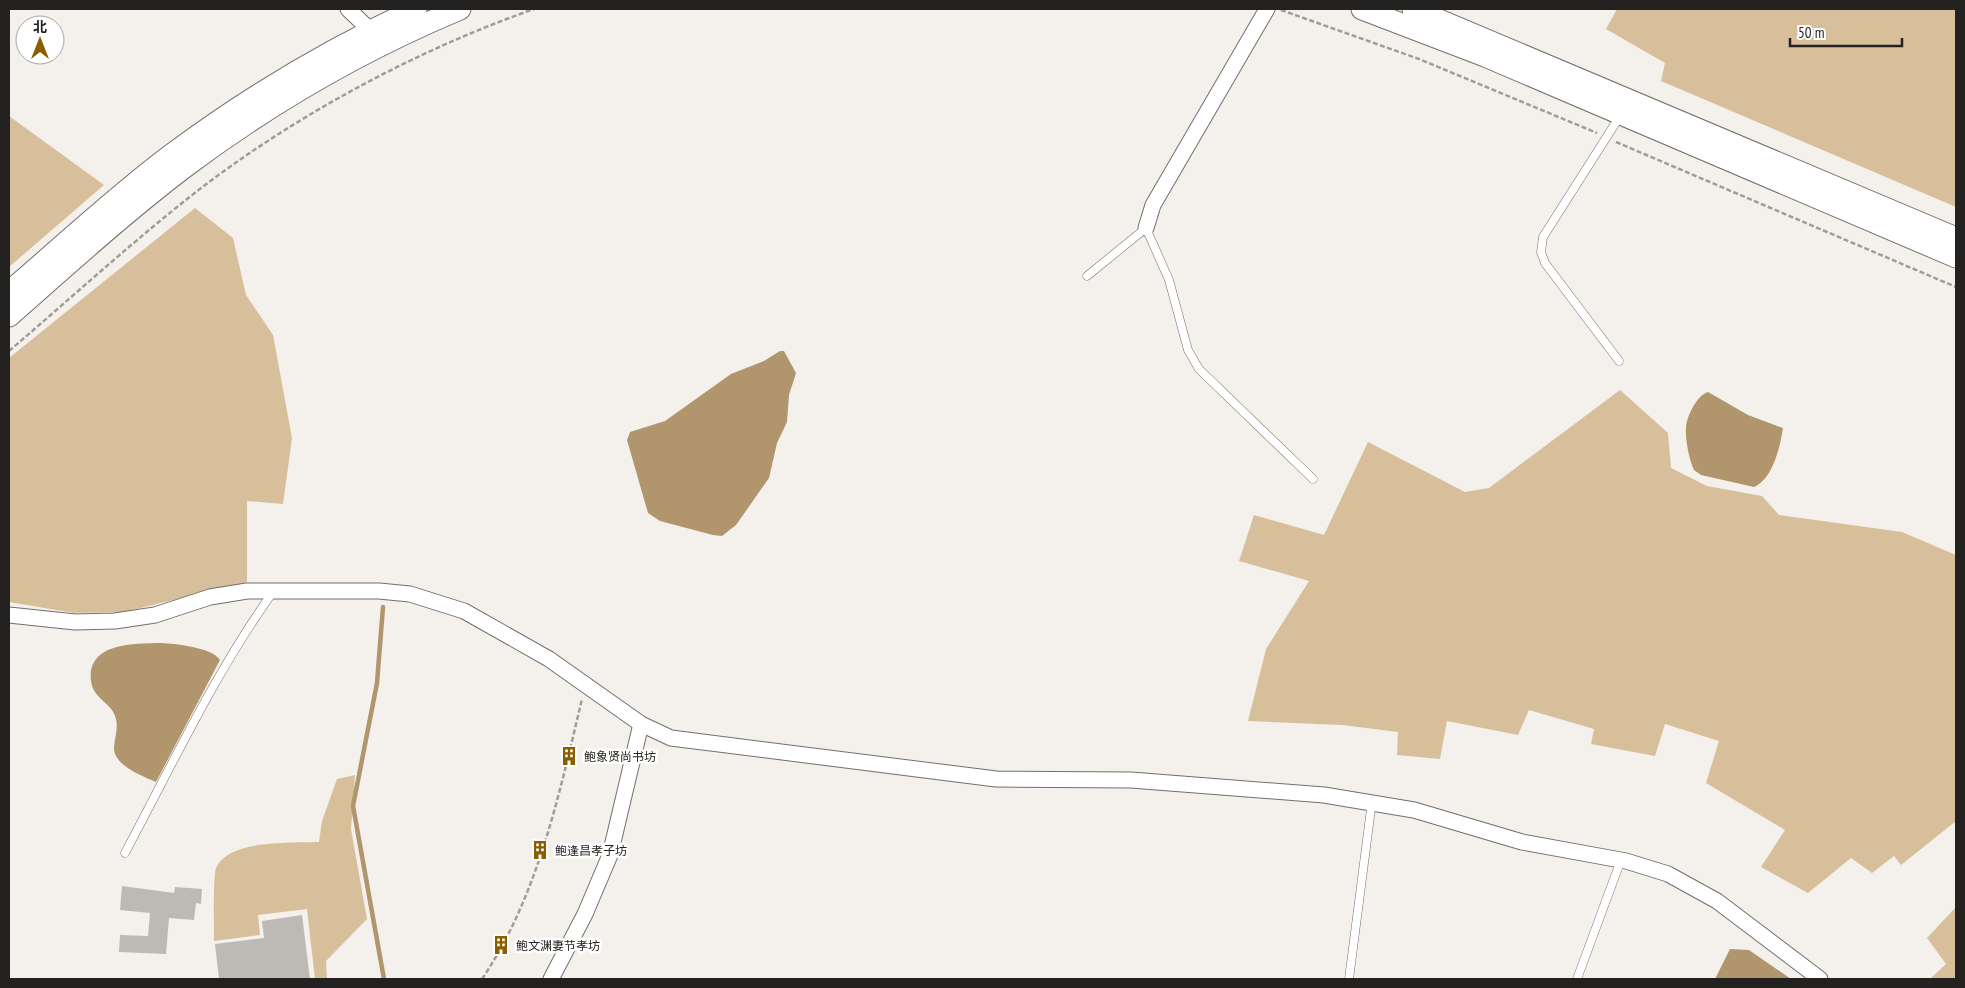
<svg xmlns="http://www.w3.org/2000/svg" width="1965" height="988" viewBox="0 0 1965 988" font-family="'PT Sans Narrow','Noto Sans SC',sans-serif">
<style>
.green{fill:#d8bf9b}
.water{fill:#b0956d}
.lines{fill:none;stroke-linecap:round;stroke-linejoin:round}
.stream{stroke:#b0956d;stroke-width:4.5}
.building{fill:#bdb9b4}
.lane-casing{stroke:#736f6a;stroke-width:9}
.street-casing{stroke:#736f6a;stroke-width:17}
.secondary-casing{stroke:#736f6a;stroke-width:23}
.path{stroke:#a09d99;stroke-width:2.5;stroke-dasharray:5 2.5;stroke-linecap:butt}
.lane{stroke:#fff;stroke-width:8}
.street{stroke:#fff;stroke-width:15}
.secondary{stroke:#fff;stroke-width:21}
.labels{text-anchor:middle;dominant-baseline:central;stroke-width:5;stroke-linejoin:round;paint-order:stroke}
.poi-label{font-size:12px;fill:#242220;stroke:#fff;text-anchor:start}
</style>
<rect width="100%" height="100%" fill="#f4f0eb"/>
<path class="green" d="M1617,9H1956V207L1661,81L1665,63L1606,29Z
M9,116L104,185L9,267Z
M195,208L233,238L246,295L273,335L292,438L283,504L247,501V582L124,612L74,613L9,602V358Z
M1620,390L1668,433L1671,468L1707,486L1762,496L1779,515L1902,532L1956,555V821L1901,865L1894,856L1872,873L1851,858L1808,893L1761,867L1785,830L1706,783L1719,741L1665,724L1655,756L1591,744L1594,729L1529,710L1518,735L1447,721L1440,759L1397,755L1398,732L1342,725L1248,721L1266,649L1309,581L1239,561L1254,515L1324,535L1368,442L1465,492L1489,488Z
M355,775L351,829L367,919L326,961L327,979H315L307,909L258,915L260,935L214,941C214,928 213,876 216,868C229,839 293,843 319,842L322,821L337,779Z
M1956,907V979H1930L1946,964L1927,938Z"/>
<path class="water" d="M780,351H784L796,373L789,395L787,422L777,443L769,478L736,525L722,536L713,535L660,521L648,513L627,440L630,432L665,421L731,374L764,361Z
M1708,392L1748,415L1783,428C1780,447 1773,479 1754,487L1701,475L1694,470C1689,459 1685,439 1686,427C1687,416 1697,395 1708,392Z
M157,643C172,643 212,647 220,660L156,782C142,776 113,765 114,747C115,736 119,726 115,716C112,706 101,701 95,692C91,686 90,678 91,670C97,643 134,644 157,643Z
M1730,949L1749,950L1791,979H1715Z"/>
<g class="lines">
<path class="stream" d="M383,607L377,683L353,806L384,979"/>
</g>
<path class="building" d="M122,886L174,893L175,887L202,889L201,904L196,903L194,920L169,918L166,954L119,952L120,935L148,936L150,913L120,910Z
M302,915L310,979H219L215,944L264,938L262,921Z"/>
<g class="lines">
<g class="lane-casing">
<path id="lane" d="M1087,276L1146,228L1169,280L1188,350L1199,369L1313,479
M1619,361L1545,263L1541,252L1543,237L1620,116
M125,853C172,765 215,673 273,592
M1349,979L1372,801
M1577,979L1621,860"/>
</g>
<g class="street-casing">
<path id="street" d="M348,9L371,31
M1146,228L1153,205L1267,9
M9,615L75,622L115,621L155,615L210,597L247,591H379L410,594L464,611L549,659L641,724L671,738L996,779L1131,780L1324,795L1414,810L1522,842L1626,861L1668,874L1717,901L1820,979
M551,979L585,914L610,855L641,724"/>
</g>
<g class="secondary-casing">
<path id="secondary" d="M1362,9L1485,56L1956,257
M1413,9L1956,238
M9,292C63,246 115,197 171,155C247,98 330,49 416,9
M9,316C66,266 122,215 182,169C267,105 362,50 460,9"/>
</g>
<path class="path" d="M1281,10L1419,59L1597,133
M1616,142L1956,287
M9,351C71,298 132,242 196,192C294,116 417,50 534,9
M482,979C538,896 559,795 582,699"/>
<use href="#lane" class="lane"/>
<use href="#street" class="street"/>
<use href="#secondary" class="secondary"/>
</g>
<defs>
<g id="building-bare" transform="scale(1.5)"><path d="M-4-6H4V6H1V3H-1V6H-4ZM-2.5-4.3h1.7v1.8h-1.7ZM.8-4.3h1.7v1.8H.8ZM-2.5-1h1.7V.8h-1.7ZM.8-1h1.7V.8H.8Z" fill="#895e00" stroke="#fff" stroke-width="2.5" paint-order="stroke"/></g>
</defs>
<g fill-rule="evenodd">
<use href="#building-bare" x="569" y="756"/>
<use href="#building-bare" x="540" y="850"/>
<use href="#building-bare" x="501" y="945"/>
</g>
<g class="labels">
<g class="poi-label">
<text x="584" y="756">鲍象贤尚书坊</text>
<text x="555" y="850">鲍逢昌孝子坊</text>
<text x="516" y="945">鲍文渊妻节孝坊</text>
</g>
</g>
<rect width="1965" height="988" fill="none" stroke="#242220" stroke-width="20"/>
<g transform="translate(40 40)"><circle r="24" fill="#ffffff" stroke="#a7a7a6"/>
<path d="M0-4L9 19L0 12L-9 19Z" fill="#895e00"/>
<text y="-8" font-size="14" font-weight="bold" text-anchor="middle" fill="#242220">北</text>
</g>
<path d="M1790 38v8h112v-8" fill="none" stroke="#242220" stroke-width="2.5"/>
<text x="1798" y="38" font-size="15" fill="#242220" stroke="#ffffff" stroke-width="4" paint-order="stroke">50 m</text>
</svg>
